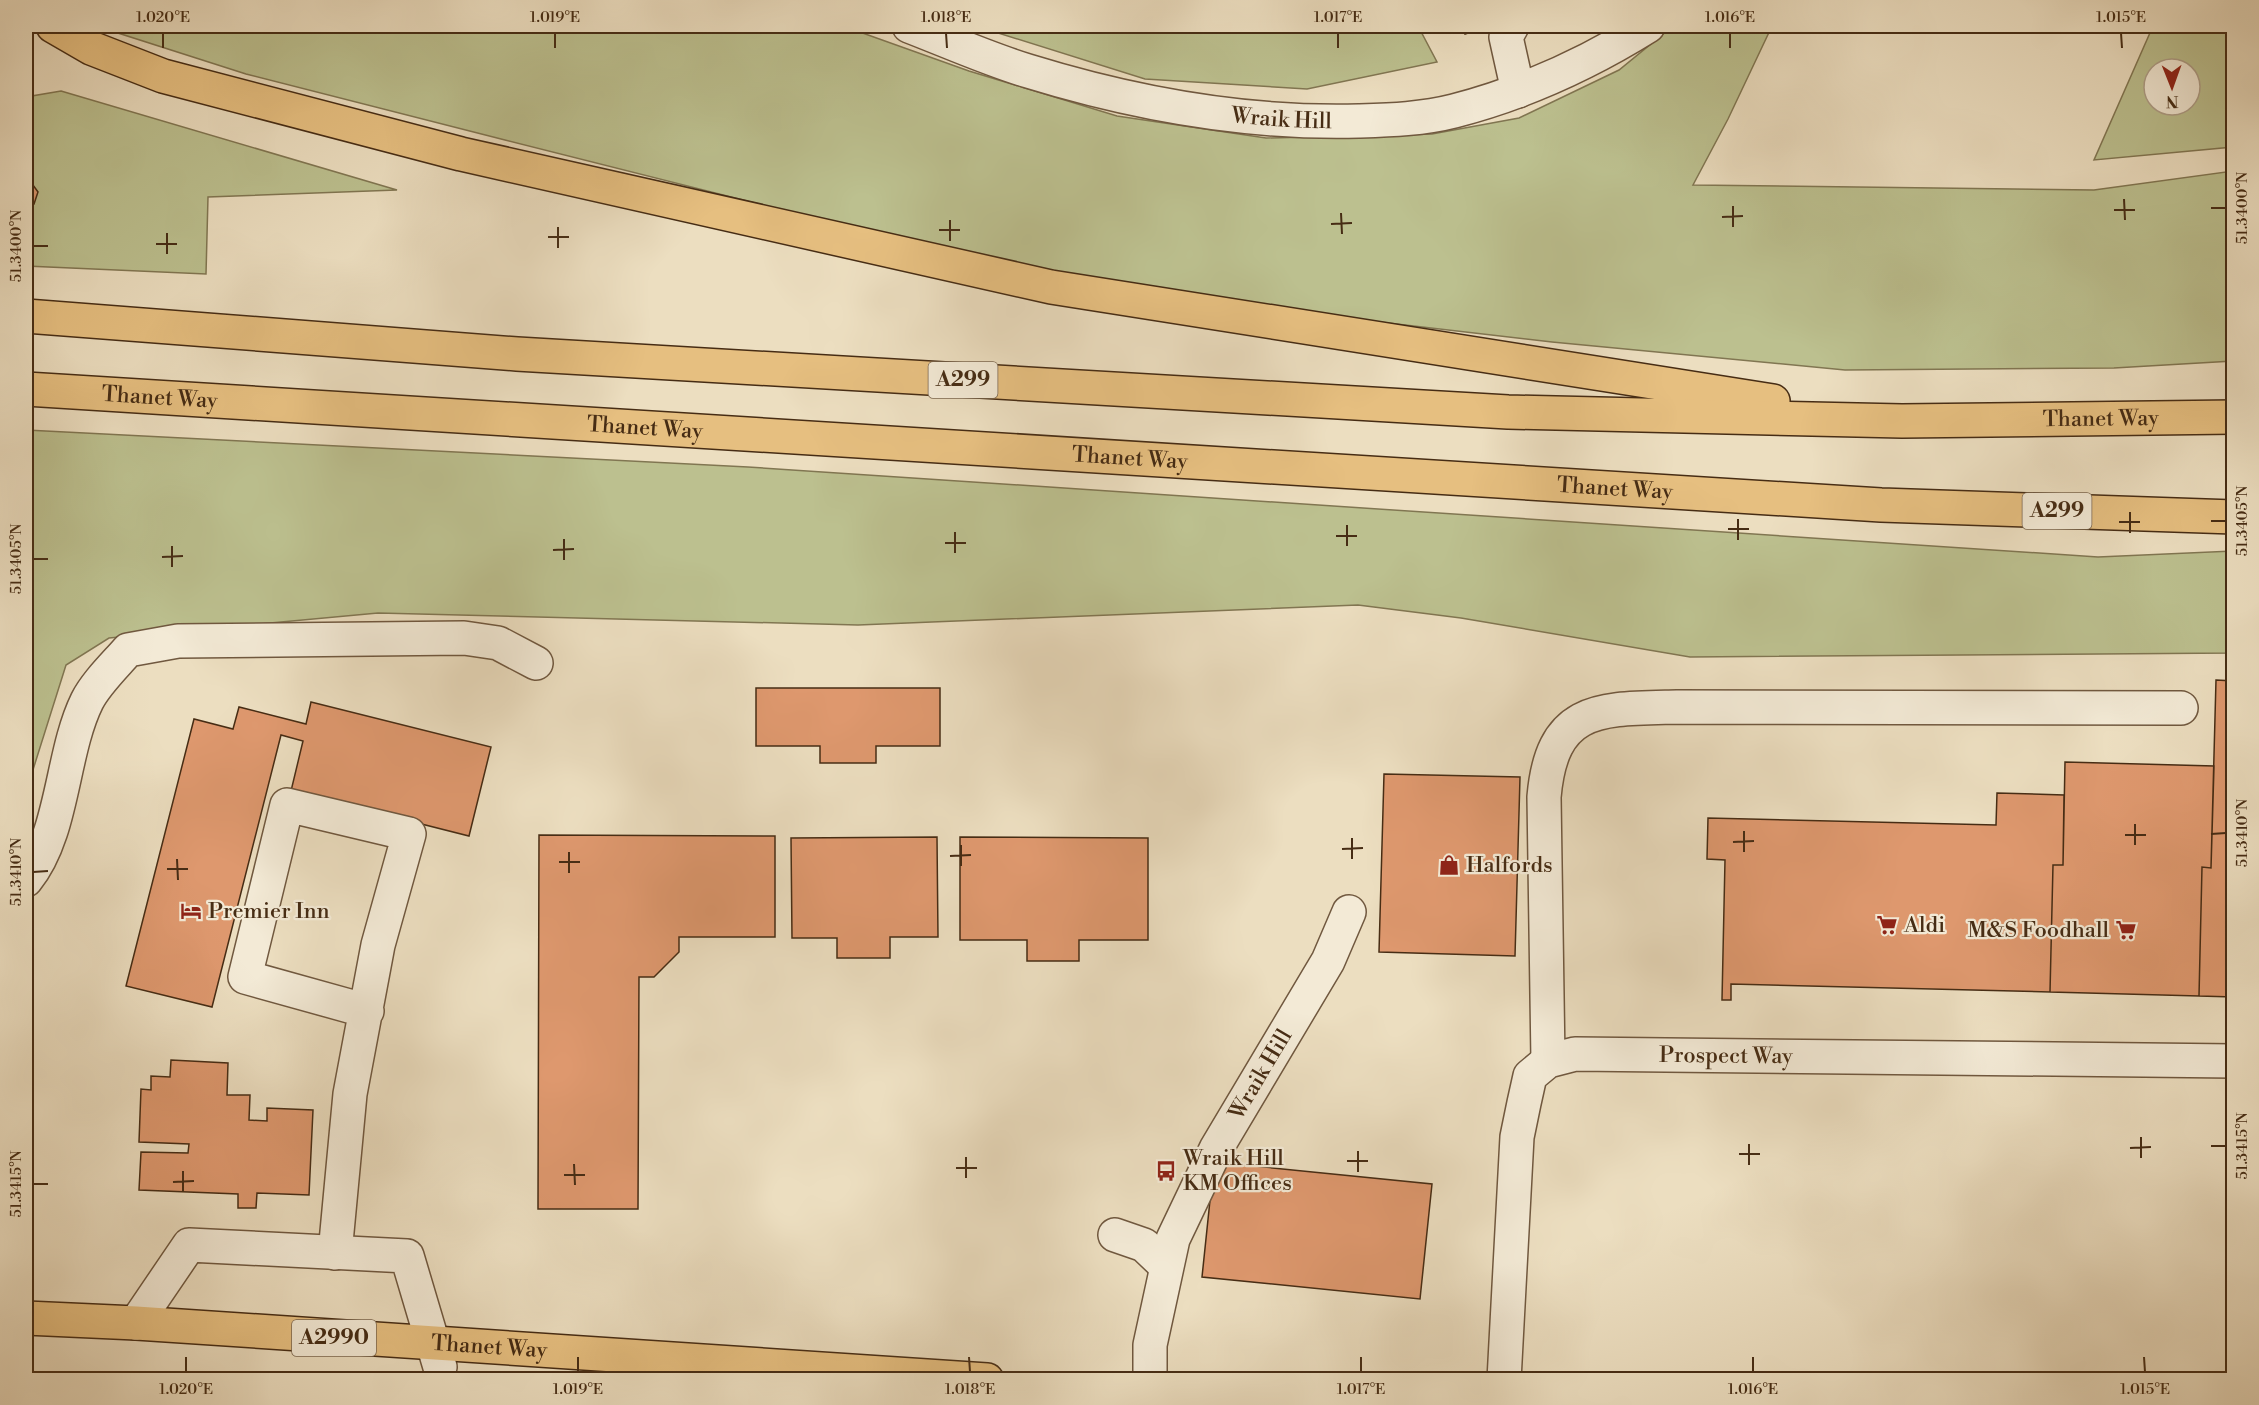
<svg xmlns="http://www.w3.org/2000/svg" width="2259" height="1405" viewBox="0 0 2259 1405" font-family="'Libre Bodoni',serif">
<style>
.green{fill:#bcc08f;stroke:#817652;stroke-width:1.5;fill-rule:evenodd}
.building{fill:#de986e;stroke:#462c14;stroke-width:1.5}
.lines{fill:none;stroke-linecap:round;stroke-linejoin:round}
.minor-casing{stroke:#70583f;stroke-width:36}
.major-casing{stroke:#462c14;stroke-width:36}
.highway-casing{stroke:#462c14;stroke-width:36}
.minor{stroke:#f3ead6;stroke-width:33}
.major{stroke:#e6bf80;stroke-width:33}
.highway{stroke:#e6bf80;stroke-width:33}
.ticks{fill:none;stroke:#462c14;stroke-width:2}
.labels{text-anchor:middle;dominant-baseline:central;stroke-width:4.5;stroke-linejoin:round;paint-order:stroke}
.shield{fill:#f3ead6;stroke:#7a654e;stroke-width:1.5}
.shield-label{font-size:21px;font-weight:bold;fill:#462c14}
.street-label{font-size:22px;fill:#462c14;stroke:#f3ead6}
.poi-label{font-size:22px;fill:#462c14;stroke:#f3ead6;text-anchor:start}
.neatline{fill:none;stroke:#462c14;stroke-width:2}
.ticks-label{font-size:15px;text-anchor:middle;fill:#462c14}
</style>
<rect width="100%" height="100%" fill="#ecdec0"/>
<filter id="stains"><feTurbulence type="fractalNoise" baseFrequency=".00333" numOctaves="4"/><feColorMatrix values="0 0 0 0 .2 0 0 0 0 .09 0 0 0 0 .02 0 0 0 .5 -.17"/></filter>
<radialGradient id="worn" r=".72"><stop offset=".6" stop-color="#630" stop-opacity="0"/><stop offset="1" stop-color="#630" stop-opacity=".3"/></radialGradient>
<path class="green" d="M110,26H843L969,71L1117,116L1266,138L1432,134L1519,118L1619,70L1673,26H1772L1728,119L1693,185L2094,190L2233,171V361L2114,368L1845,370L1552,342L1362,320L1105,283L854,228L505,140L246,74L118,33Z
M976,26H1418L1437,62L1307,89L1145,79Z
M2153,26H2233V147L2094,160ZM2154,69H2190V105H2154Z
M61,91L397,190L208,197L206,274L26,266V97Z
M26,430L748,467L2098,557L2233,551V653L1690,657L1461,618L1358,605L858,625L378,613L109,638L66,665L26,792Z"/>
<path class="building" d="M1462,26H1490L1465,34Z
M26,181L33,185L38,192L34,204L26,211Z
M2216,680L2234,681V997L2199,996L2202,867L2211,868Z
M756,688H940V746H876V763H820V746H756Z
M311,702L491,747L469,836L291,791L303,741L281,735L212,1007L126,986L194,719L233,729L239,707L306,724Z
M2065,762L2214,766L2211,868L2202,867L2199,996L2050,992L2053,865H2063Z
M1384,774L1520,777L1515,956L1379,952Z
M1997,793L2064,795L2063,865H2053L2050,992L1731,984V1000H1722L1725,860L1707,859L1708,818L1996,825Z
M539,835L775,836V937H679V952L654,977H639L638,1209H538Z
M937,837L938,937H890V958H837V938H792L791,838Z
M960,837L1148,838V940H1079V961H1027V940H960Z
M171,1060L228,1063L227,1095H250L249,1120L267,1121V1108L313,1110L309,1195L257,1193L256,1208H238V1194L139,1190L141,1152L188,1153L189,1144L139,1142L141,1089L151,1090V1076L170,1077Z
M1214,1162L1432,1184L1420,1299L1202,1277Z"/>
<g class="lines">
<g class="minor-casing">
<g id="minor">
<path id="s1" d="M909,26C948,41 988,59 1028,71C1135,104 1247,124 1359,121C1390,120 1423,119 1454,111C1524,93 1587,64 1648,26"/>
<path d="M1512,26L1506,37L1518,91"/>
<path d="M26,880C64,833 61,754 87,701C96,683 115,665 128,650L178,641L464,638L498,643L536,663"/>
<path d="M1548,1061L1544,797C1552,705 1600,709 1677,707L2181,708"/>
<path d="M1115,1235L1144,1245L1166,1266"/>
<path d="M335,1253L350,1094L378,945L409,834L287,805L245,977L367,1011"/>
<path d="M136,1323L189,1245L407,1256L440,1367"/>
<path id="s2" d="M1150,1380V1345L1173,1239L1216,1149L1328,961L1349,912"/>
<path id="s3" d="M1504,1380L1517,1137L1524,1103L1530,1076L1548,1061L1575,1054L2234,1061"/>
</g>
</g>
<g class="major-casing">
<g id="major">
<path id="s4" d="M26,1318L136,1323L987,1380"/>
</g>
</g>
<g class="highway-casing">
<g id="highway">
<path d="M53,26L91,48L163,76L461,154L1051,287L1773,401"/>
<path id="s5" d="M26,316L517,354L1508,412L1902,421L2234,417"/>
<path id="s6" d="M26,389L1881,505L2234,517"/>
</g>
</g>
<use href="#minor" class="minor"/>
<use href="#major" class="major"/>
<use href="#highway" class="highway"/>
</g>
<path class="ticks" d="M163,33V48M555,33V48M946,33L947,48M1338,33V48M1730,33V48M2121,33L2122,48M2124,199L2125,220M1733,206V227M2211,208H2226M2114,210H2135M1341,213L1342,234M1722,217L1743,216M950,220V241M1331,224L1352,223M558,227V248M939,230H960M167,233V254M548,237H569M156,244H177M33,246H48M2130,512V533M1738,519V540M2211,521H2226M2119,522H2140M1347,525V546M1728,529H1749M955,532V553M1336,536H1357M564,539V560M945,543H966M172,546V567M553,550L574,549M162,557L183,556M33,559H48M2135,824V845M1744,831V852M2211,834L2226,833M2125,835H2146M1352,838V859M1733,842L1754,841M961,845V866M1342,849L1363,848M569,852V873M950,856L971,855M177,859L178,880M559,862H580M167,869H188M33,872L48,871M2141,1137V1158M1749,1144V1165M2211,1146H2226M2130,1148L2151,1147M1358,1151V1172M1739,1154H1760M966,1157V1178M1347,1161H1368M574,1164L575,1185M956,1168H977M183,1171V1192M564,1175H585M173,1182L194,1181M33,1184H48M186,1357V1372M578,1357V1372M969,1357L970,1372M1361,1357V1372M1753,1357V1372M2144,1357L2145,1372"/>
<defs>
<g id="shop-bare" transform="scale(1.62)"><path d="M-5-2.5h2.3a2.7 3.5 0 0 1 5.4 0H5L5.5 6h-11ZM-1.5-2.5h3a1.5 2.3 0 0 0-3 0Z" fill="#8f2418" stroke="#f3ead6" stroke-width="2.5" paint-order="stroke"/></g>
<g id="hotel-bare" transform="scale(1.62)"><path d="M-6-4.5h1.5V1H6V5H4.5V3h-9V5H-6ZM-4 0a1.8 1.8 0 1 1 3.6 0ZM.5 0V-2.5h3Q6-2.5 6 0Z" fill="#8f2418" stroke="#f3ead6" stroke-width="2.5" paint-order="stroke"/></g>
<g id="supermarket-bare" transform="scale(1.62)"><path d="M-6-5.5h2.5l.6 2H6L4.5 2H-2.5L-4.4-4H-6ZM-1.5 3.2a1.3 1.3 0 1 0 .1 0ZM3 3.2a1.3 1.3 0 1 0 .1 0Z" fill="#8f2418" stroke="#f3ead6" stroke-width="2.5" paint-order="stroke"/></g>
<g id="bus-bare" transform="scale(1.62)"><path d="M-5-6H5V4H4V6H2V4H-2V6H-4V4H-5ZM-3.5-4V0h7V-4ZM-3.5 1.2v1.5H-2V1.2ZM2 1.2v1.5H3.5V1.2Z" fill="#8f2418" stroke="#f3ead6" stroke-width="2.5" paint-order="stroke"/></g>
</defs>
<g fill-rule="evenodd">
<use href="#shop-bare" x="1449" y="865"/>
<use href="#hotel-bare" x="191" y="911"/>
<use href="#supermarket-bare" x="1887" y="925"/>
<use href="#supermarket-bare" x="2126" y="930"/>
<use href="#bus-bare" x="1166" y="1171"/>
</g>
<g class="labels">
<g class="shield">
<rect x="928.5" y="362" width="69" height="36" rx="4.5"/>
<rect x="2022.5" y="493" width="69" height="36" rx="4.5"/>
<rect x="292" y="1320" width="84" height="36" rx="4.5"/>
</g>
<g class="shield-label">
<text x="963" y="380">A299</text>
<text x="2057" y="511">A299</text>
<text x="334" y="1338">A2990</text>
</g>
<g class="street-label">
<text stroke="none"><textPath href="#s1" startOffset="386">Wraik Hill</textPath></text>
<text stroke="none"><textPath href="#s6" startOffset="134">Thanet Way</textPath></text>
<text stroke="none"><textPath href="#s5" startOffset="2078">Thanet Way</textPath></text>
<text stroke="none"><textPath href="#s6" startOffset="620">Thanet Way</textPath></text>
<text stroke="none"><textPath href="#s6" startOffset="1106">Thanet Way</textPath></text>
<text stroke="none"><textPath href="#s6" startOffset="1592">Thanet Way</textPath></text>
<text stroke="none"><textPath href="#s3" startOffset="508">Prospect Way</textPath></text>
<text stroke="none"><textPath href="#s2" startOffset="330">Wraik Hill</textPath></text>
<text stroke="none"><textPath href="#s4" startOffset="464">Thanet Way</textPath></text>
</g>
<g class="poi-label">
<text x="1466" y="865">Halfords</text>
<text x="208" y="911">Premier Inn</text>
<text x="1904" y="925">Aldi</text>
<text x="2109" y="930" text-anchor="end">M&amp;S Foodhall</text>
<text x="1183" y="1158">Wraik Hill<tspan x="1183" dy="25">KM Offices</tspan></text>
</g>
</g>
<rect width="2259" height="1405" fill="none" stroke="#ecdec0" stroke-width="66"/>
<g transform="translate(2172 87) rotate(179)"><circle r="28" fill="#f3ead6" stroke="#ae9e88" stroke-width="1.5"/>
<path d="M0-4.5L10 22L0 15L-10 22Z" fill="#8f2418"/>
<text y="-9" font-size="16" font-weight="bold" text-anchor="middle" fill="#462c14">N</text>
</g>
<rect x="33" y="33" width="2193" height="1339" class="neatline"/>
<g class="ticks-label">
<text x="163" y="22">1.020°E</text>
<text x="555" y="22">1.019°E</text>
<text x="946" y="22">1.018°E</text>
<text x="1338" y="22">1.017°E</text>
<text x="1730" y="22">1.016°E</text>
<text x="2121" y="22">1.015°E</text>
<text transform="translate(2242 208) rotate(-90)" y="5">51.3400°N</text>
<text transform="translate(16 246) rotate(-90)" y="5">51.3400°N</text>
<text transform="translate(2242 521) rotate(-90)" y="5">51.3405°N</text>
<text transform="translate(16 559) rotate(-90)" y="5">51.3405°N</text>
<text transform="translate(2242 833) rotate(-90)" y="5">51.3410°N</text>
<text transform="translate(16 872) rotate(-90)" y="5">51.3410°N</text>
<text transform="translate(2242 1146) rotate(-90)" y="5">51.3415°N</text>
<text transform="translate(16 1184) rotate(-90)" y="5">51.3415°N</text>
<text x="186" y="1394">1.020°E</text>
<text x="578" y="1394">1.019°E</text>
<text x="970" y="1394">1.018°E</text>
<text x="1361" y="1394">1.017°E</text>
<text x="1753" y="1394">1.016°E</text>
<text x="2145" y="1394">1.015°E</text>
</g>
<rect width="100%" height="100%" filter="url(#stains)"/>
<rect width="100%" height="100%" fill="url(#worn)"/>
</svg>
